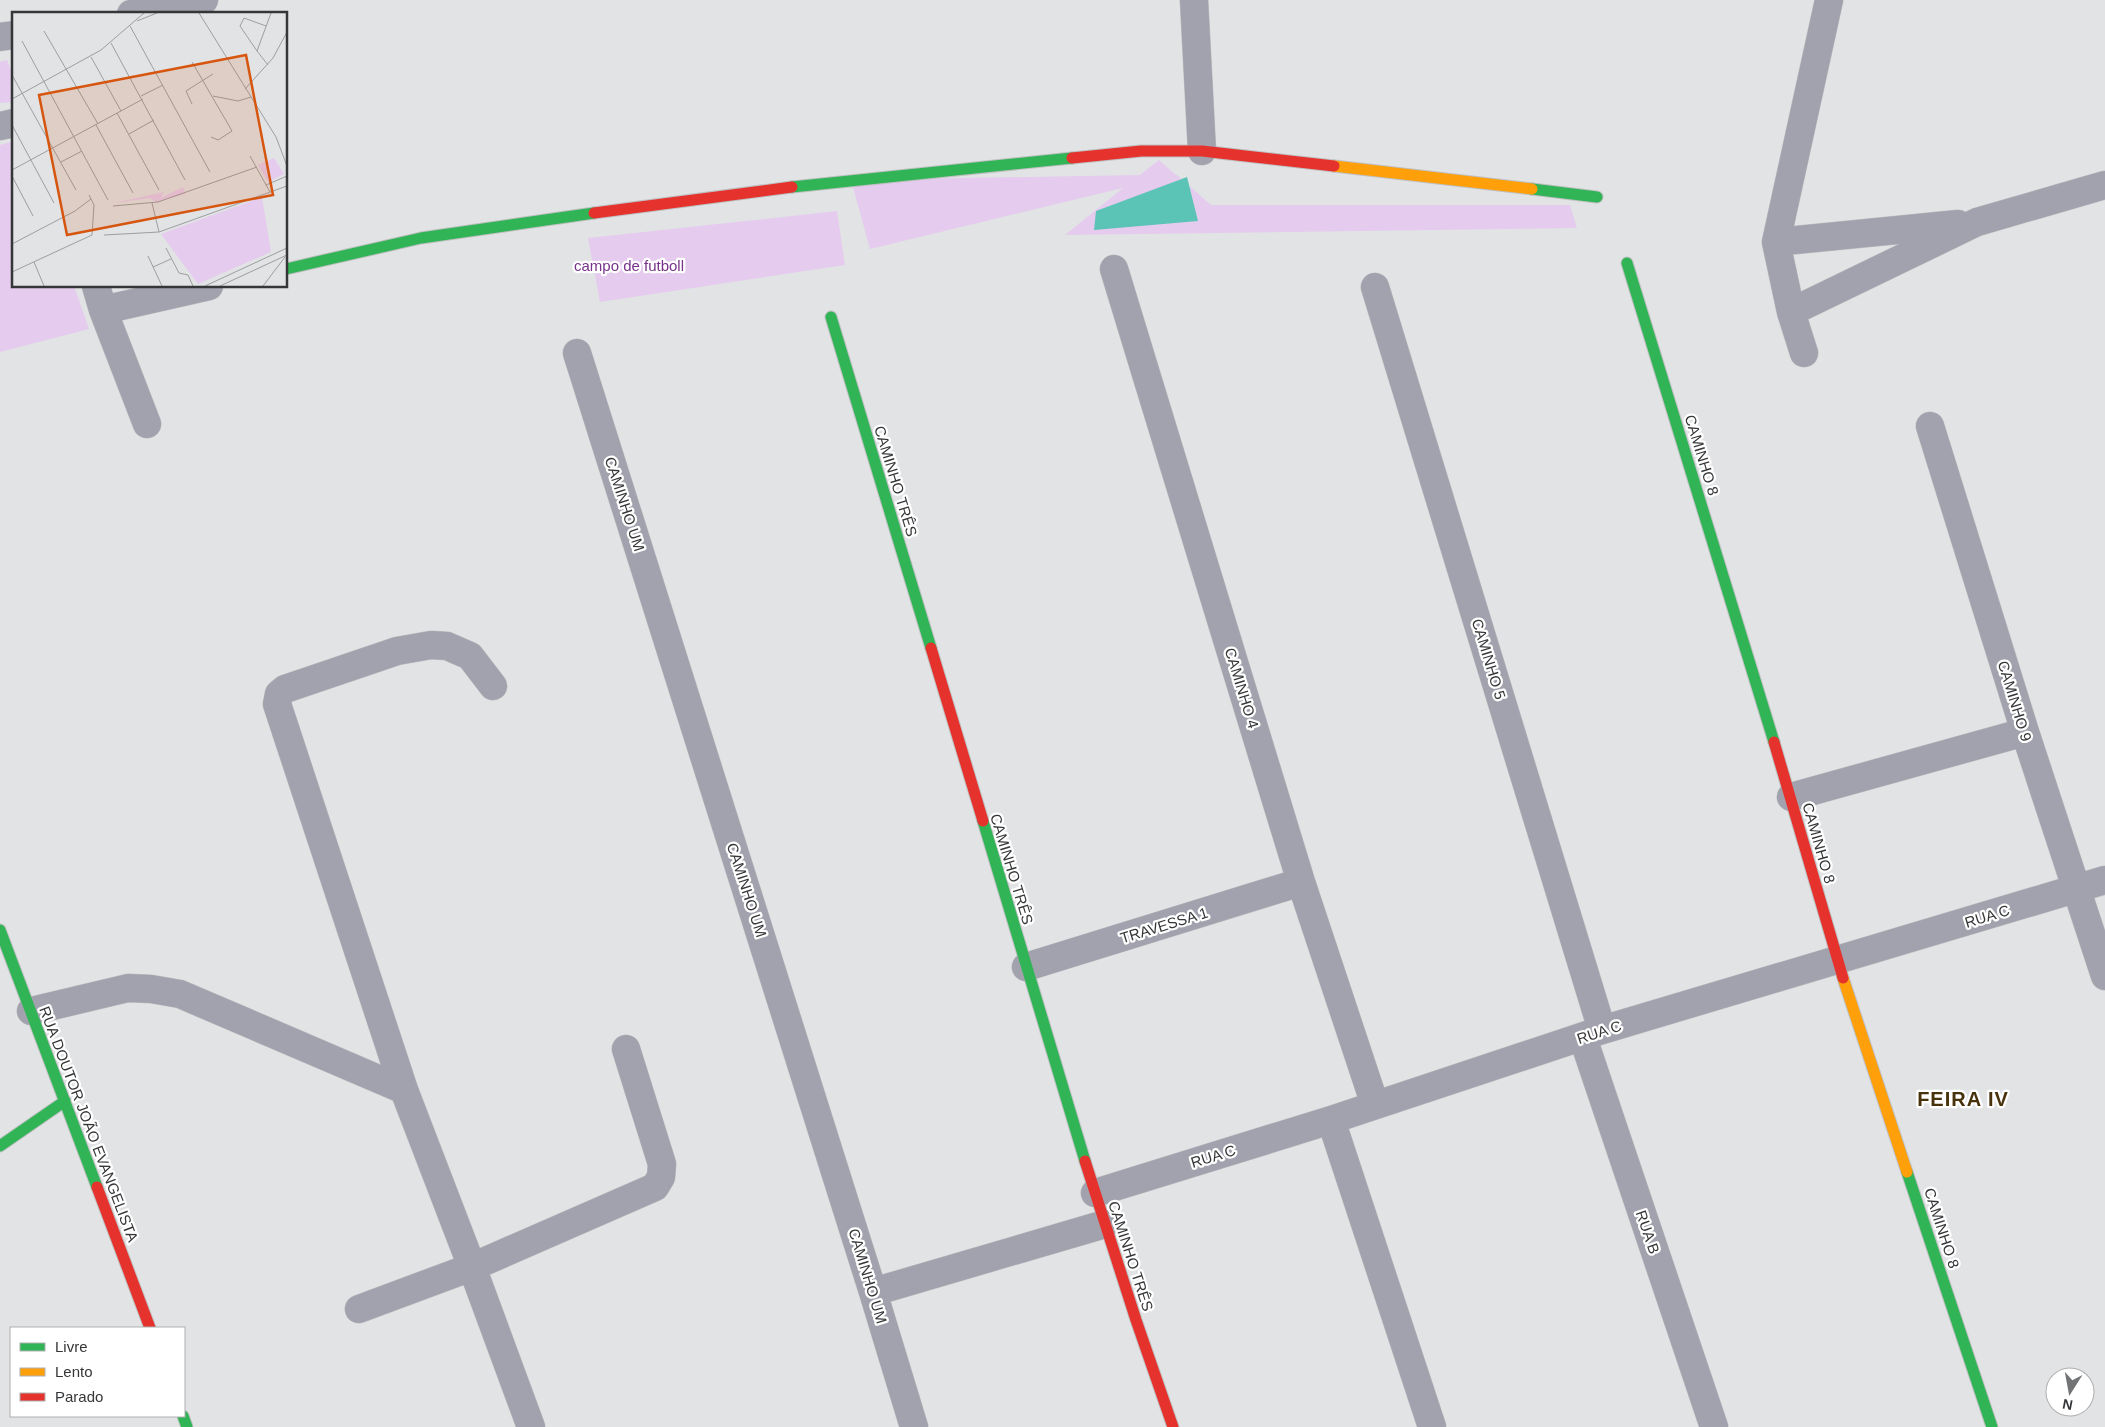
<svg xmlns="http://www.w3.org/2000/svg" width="2105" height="1427" viewBox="0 0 2105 1427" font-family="Helvetica,sans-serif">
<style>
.green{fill:#e5cbee}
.water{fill:#5bc4b7}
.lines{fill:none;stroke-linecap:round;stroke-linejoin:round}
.street-casing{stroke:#bfc0c2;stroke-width:29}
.fast-casing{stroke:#bfc0c2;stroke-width:13}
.slow-casing{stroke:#bfc0c2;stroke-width:13}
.jam-casing{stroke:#bfc0c2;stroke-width:13}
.street{stroke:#a2a2ae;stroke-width:28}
.fast{stroke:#30b455;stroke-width:11}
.slow{stroke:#ff9f0a;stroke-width:11}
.jam{stroke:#e5322d;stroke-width:11}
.labels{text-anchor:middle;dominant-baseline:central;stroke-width:4.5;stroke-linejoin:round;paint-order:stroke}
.park-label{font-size:15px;fill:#773289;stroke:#fff}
.street-label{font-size:15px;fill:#353638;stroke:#fff}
.district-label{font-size:20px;font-weight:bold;letter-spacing:1px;fill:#47320c;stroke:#fff}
.inset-road{fill:none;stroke:#9c9ea0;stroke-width:1}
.view{fill:#d65610;fill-opacity:0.15;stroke:#d65610;stroke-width:2.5}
.inset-edge{fill:none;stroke:#353638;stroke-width:2.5}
</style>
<rect width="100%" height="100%" fill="#e1e3e5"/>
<path class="green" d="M7,60L14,78V102L0,103V62Z
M14,141V286H74L89,329L0,352V145Z
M1159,160L1176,175H1178H1177L1211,205H1570L1577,228L1065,235L1123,188L870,249L851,180L1140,175Z
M837,211L845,265L600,302L588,238Z"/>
<path class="water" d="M1187,177L1198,221L1094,230L1096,211Z"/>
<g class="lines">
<g class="street-casing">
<path id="street" d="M1194,0L1202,151
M131,14L204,0
M0,37L14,35
M0,126L14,123
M1776,242L1958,224
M1114,269L1301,882L1375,1105
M96,286L103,310L147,424
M1375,287L1602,1030
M103,310L209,286
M1791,312L1977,222L2105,185
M577,353L873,1292L914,1427
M1804,353L1791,312L1776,242L1829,0
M1930,426L2025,732L2105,976
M493,686L470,656L447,646L431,645L397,651L285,689L279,694L277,704L404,1090L472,1267L531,1427
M1791,797L2025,732
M1026,967L1301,882
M31,1011L128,988L151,989L180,994L404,1090
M1583,1038L1714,1427
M1331,1120L1432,1427
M1095,1193L1331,1120L1602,1030L2105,880
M873,1292L1105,1224
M359,1309L472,1267L655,1187L661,1177L662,1164L626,1049"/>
</g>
<g class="fast-casing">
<path id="fast" d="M792,187L1072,158
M1532,189L1597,197
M1627,263L1774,742
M286,269L421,238L594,213
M831,317L931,648
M983,821L1085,1161
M0,930L97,1187
M0,1146L65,1101
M1907,1172L1992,1427
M183,1416L187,1427"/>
</g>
<g class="slow-casing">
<path id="slow" d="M1334,166L1532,189
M1843,978L1907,1172"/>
</g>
<g class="jam-casing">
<path id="jam" d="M1072,158L1141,151H1202L1334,166
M594,213L792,187
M931,648L983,821
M1774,742L1843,978
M1085,1161L1136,1320L1173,1427
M97,1187L150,1328"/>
</g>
<use href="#street" class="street"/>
<use href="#fast" class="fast"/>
<use href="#slow" class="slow"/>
<use href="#jam" class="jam"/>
</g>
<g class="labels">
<g class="park-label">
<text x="629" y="265">campo de futboll</text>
</g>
<g class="street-label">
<text transform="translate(1702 455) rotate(73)">CAMINHO 8</text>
<text transform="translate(896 481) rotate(73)">CAMINHO TRÊS</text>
<text transform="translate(625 504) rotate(72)">CAMINHO UM</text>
<text transform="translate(1489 659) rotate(73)">CAMINHO 5</text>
<text transform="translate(1242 688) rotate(73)">CAMINHO 4</text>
<text transform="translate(2015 701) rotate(73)">CAMINHO 9</text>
<text transform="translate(1819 843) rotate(74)">CAMINHO 8</text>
<text transform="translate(1012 869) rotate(73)">CAMINHO TRÊS</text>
<text transform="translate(747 890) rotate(72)">CAMINHO UM</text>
<text transform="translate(1987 916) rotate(-17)">RUA C</text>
<text transform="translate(1164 925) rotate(-17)">TRAVESSA 1</text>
<text transform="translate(1599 1032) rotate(-18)">RUA C</text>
<text transform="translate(89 1124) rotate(69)">RUA DOUTOR JOÃO EVANGELISTA</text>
<text transform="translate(1213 1156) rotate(-17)">RUA C</text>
<text transform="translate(1942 1228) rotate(72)">CAMINHO 8</text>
<text transform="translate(1648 1232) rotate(71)">RUA B</text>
<text transform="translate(1131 1256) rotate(72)">CAMINHO TRÊS</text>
<text transform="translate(868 1276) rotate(73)">CAMINHO UM</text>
</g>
<g class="district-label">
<text x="1963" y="1099">FEIRA IV</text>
</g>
</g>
<g transform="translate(12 12)">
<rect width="275" height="275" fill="#e1e3e5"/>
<path d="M262,146L272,162L256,170L246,153ZM171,175L174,182L144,190L138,186L102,191L152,180L149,186ZM250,185L259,240L186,272L149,222Z" fill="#e5cbee"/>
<path class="inset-road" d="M187,1L264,125L275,154M125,9L145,1M118,14L198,160M32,19L86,112M10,29L96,188M99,31L173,168M245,39L228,14L232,6L254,14M79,45L109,99M180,50L220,119L206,128L199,125M256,53L245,39L259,1M0,63L64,178M233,77L261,46L275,20M129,84L151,73M201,84L226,89L239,85M0,87L89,38L132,1M180,92L174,79L201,62M105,101L147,178M0,113L42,191M84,113L121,181M117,122L142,108M238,144L258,180M49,150L70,139M0,158L131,87M0,164L21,204M254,173L275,164M140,191L147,220M101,194L146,190L245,155M92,223L147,220L275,174M0,232L63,199L79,187M154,236L167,261L176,263L181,274M136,244L150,274M22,250L32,274M141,255L159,247M0,260L80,223L82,193L77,183M193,274L275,236M208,274L275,243M251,274L273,245"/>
<path class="view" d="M234,43L261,183L55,223L27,83Z"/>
<rect width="275" height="275" class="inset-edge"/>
</g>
<rect x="10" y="1327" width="175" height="90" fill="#ffffff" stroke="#aeafaf"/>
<rect x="20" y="1343" width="25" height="8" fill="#30b455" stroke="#aeafaf"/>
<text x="55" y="1352" font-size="15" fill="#353638">Livre</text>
<rect x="20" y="1368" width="25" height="8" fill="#ff9f0a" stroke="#aeafaf"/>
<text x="55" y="1377" font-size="15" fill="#353638">Lento</text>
<rect x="20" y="1393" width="25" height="8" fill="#e5322d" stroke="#aeafaf"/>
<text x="55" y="1402" font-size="15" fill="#353638">Parado</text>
<g transform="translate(2070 1392) rotate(191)"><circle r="24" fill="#ffffff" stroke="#aeafaf"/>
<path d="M0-4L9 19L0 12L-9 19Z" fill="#717375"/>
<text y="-8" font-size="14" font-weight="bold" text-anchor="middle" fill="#353638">N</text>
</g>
</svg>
